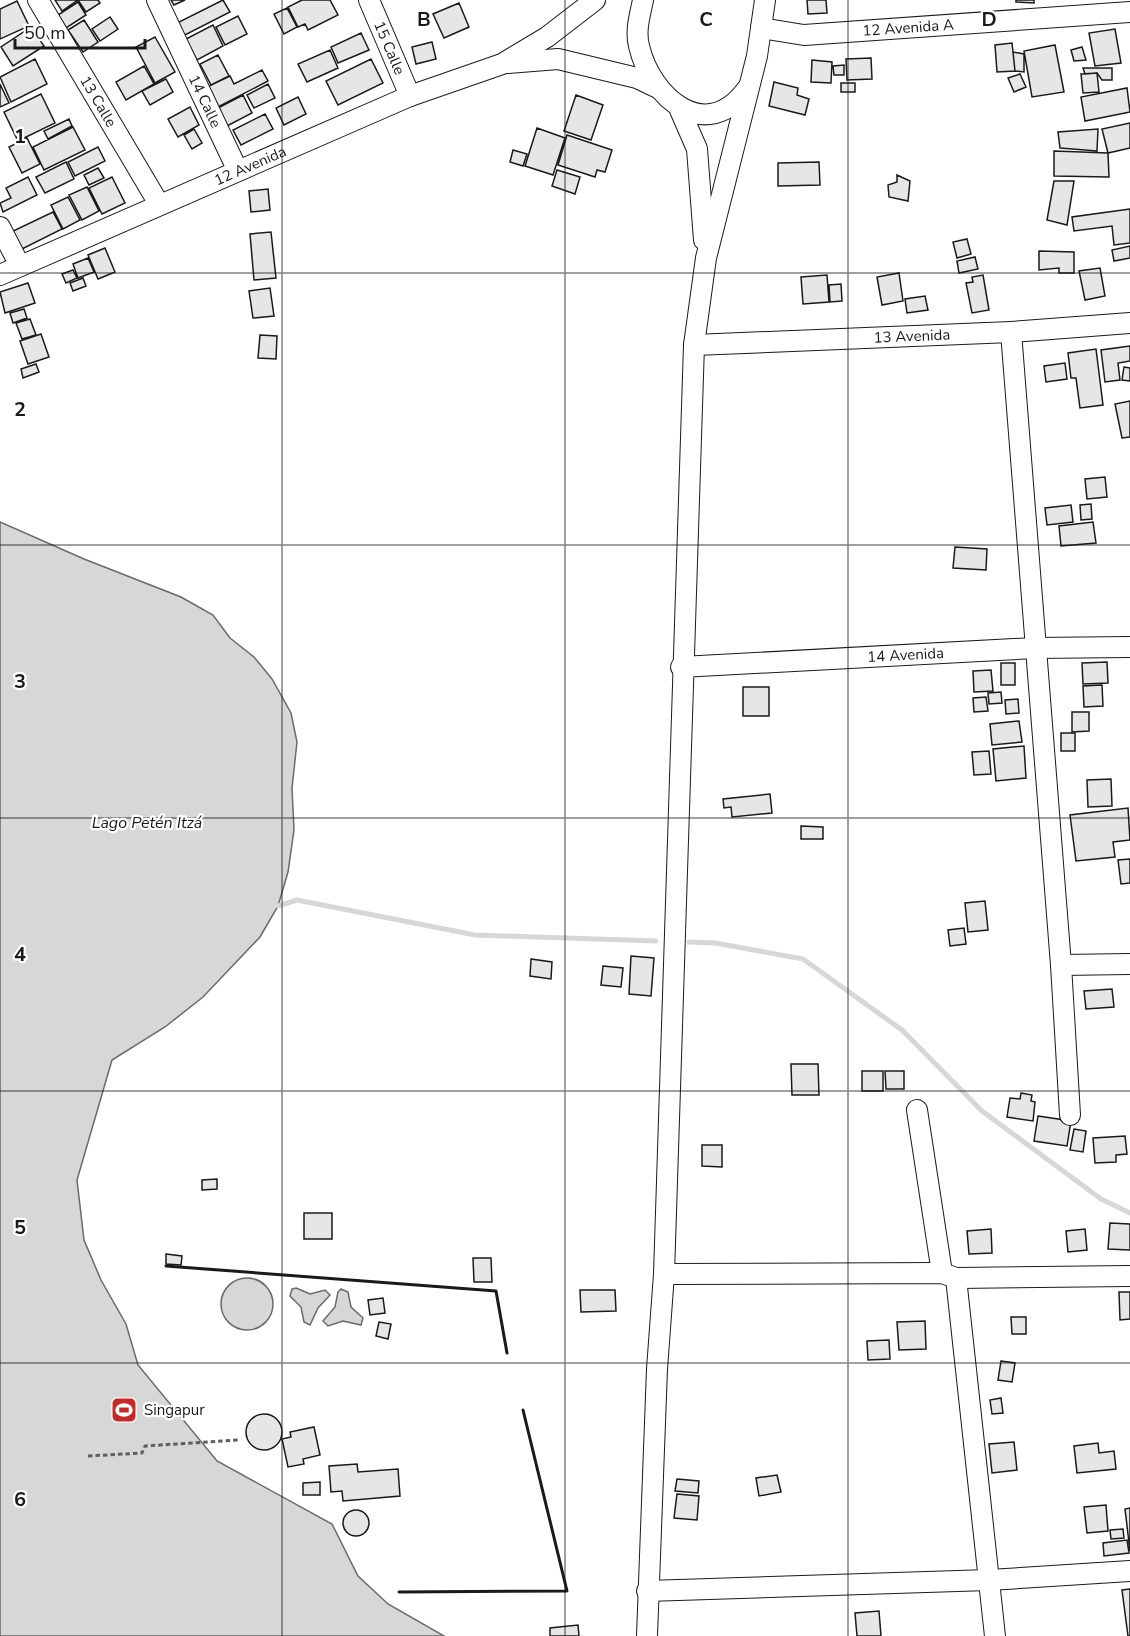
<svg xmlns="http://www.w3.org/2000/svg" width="1130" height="1636" viewBox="0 0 1130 1636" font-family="'Nunito Sans',sans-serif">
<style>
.water{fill:#d7d7d7;stroke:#6a6a6a;stroke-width:1.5}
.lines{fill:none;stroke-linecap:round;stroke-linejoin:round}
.stream{stroke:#d7d7d7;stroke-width:5}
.building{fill:#e6e6e6;stroke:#1a1a1a;stroke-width:1.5}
.minor-casing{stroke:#1a1a1a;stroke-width:22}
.path{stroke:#5f5f5f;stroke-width:3;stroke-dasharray:4.5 3;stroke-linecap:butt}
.minor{stroke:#fff;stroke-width:20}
.wall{stroke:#1a1a1a;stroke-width:3}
.grid{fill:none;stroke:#1a1a1a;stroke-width:1.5;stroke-opacity:0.55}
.labels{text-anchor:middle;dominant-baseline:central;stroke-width:4.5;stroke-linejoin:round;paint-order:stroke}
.street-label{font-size:15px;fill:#1a1a1a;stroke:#fff}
.poi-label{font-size:15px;fill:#1a1a1a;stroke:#fff;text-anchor:start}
.water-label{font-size:16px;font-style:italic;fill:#1a1a1a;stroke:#fff}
.grid-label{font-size:20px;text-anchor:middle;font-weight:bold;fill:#1a1a1a;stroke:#fff;stroke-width:4.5;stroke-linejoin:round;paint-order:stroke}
</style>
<rect width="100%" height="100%" fill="#fff"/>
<path class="water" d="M0,522L84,559L181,597L213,615L230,638L254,657L272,679L291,713L297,742L292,788L294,830L288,872L278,906L260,937L203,997L165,1027L112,1060L77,1180L84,1240L101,1280L126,1324L138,1365L217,1461L332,1524L358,1576L388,1604L444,1636H0Z
M221 1304a26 26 0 1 1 52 0a26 26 0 1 1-52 0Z
M296,1288L310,1294L325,1290L330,1295L318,1308L310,1325L304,1322L301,1307L290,1296L292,1289Z
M341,1289L348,1292L351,1307L363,1318L361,1325L343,1321L328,1326L323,1321L335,1307L338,1292Z"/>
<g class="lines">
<path class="stream" d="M278,906L297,900L475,935L656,941
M689,942L715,943L803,959L902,1030L982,1111L1101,1199L1130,1213"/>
</g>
<path class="building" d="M55,0H78L62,11Z
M78,0H98L100,3L86,12Z
M171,0H185L174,5Z
M223,0L230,12L181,37L175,24Z
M302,0H330L338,15L308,30L305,24L298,27L288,7Z
M807,0H826L827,13L808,14Z
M1016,0H1034V3L1016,2Z
M17,1L29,26L0,39V9Z
M78,2L86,15L66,28L58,15Z
M459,3L469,27L444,38L433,14Z
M287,8L297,27L284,34L274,14Z
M238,16L247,34L225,45L216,27Z
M110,17L118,29L100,41L92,29Z
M84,20L98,42L83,52L68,30Z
M213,25L223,46L197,60L186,39Z
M31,27L44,46L13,66L1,47Z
M1115,29L1121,63L1095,66L1089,33Z
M361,33L369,50L338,63L331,47Z
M155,37L175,72L155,83L136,47Z
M432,42L436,59L416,64L412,47Z
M1012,43L1015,71L997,72L995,45Z
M1055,45L1064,92L1032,97L1024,51Z
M1082,47L1086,60L1074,61L1071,50Z
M330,50L338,68L307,82L298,64Z
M1013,52L1024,54V72L1015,71Z
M218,55L229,76L211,85L200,64Z
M871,58L872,79L847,80L846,59Z
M35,59L47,84L11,102L0,77Z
M371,59L383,83L338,105L326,81Z
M812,60L832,62L831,83L811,82Z
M844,65V75H834L833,66Z
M144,66L154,84L126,100L116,82Z
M1083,68H1112V80H1102L1097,73L1085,74Z
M262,70L268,81L218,107L207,87L230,76L234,84Z
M1097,73L1099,92L1083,93L1081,74Z
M1020,74L1026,87L1014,92L1008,78Z
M166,79L173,92L150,105L142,91Z
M774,82L798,88L797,95L809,99L805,115L769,106Z
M841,83H855V92H841Z
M0,84L9,103L0,107Z
M268,84L275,98L254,108L247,95Z
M1127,88L1130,112L1085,121L1081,97Z
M41,94L55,123L18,141L4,112Z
M243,95L252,113L227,126L218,108Z
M576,95L603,105L591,140L564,131Z
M298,97L306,114L284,125L276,108Z
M190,107L199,125L178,137L168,119Z
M265,114L273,129L241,145L233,130Z
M69,119L72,126L48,139L44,131Z
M1130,123V148L1108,153L1102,129Z
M73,127L85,150L44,170L33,147Z
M537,128L565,138L553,175L525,166Z
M194,129L202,143L192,149L184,135Z
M1098,129L1097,151L1060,148L1058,132Z
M567,135L612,150L605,172L597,170L595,177L558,165Z
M27,138L40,164L22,173L9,147Z
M98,147L105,161L75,176L68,162Z
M513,150L527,154L523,166L510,162Z
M1054,151L1108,153L1109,177L1054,176Z
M66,162L74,179L45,193L36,177Z
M819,162L820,185L778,186V163Z
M98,168L104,178L89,185L84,175Z
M557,170L580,177L575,194L552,186Z
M897,175L910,181L908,201L889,197L888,185L897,182Z
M28,177L37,195L3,212L0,203L11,198L6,188Z
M112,177L125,203L102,214L89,188Z
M1054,181H1074L1067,225L1047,220Z
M87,187L99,211L82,220L69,195Z
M268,189L270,210L251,212L249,191Z
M68,197L80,220L63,229L51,205Z
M1130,209V243L1114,245L1112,226L1074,231L1072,217Z
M53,212L62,229L20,250L11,232Z
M271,232L276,278L254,280L250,234Z
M967,239L971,254L957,258L953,242Z
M1130,246V258L1114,261L1112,250Z
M105,248L115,272L98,279L88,255Z
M1039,251L1074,252V273H1059V268L1039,270Z
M975,257L978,269L959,273L957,261Z
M88,258L94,272L78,278L73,264Z
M1100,268L1105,296L1085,300L1079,271Z
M73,270L77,278L66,283L62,274Z
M899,273L903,301L882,305L877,277Z
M827,275L829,302L803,304L801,277Z
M983,275L989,310L972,313L966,283L973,282L972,277Z
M83,278L86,286L73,291L70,283Z
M28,283L35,303L5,313L0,292Z
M841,284L842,301L830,302L829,285Z
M270,288L274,316L253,318L249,291Z
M925,296L928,310L907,313L905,299Z
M24,309L27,318L13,323L10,313Z
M30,319L36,335L22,339L16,323Z
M41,334L49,357L28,364L20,341Z
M260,335L277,336L276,359L258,358Z
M1130,346V361L1118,363L1120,380L1105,382L1101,350Z
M1096,349L1103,405L1080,408L1076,378H1071L1068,353Z
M1065,363L1067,379L1046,382L1044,366Z
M36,364L39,372L23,378L21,369Z
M1124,367L1130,368V381L1122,380Z
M1130,401V437L1122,438L1115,404Z
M1105,477L1107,497L1087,499L1085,479Z
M1091,504L1092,519L1081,520L1080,505Z
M1071,505L1073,522L1047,525L1045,508Z
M1093,522L1096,543L1061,546L1059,526Z
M955,547L987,549L986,570L953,568Z
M1107,662L1108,683L1083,684L1082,663Z
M1001,663H1015V685H1001Z
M991,670L993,691L974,692L973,671Z
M1102,685L1103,706L1084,707L1083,686Z
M743,687H769V716H743Z
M1001,692L1002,703L989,704L988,693Z
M986,697L988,711L974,712L973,698Z
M1018,699L1019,713L1006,714L1005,700Z
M1072,712H1089V731L1072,732Z
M1019,721L1022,742L992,745L990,724Z
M1061,733H1075V751H1061Z
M1024,746L1026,778L996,781L993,749Z
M989,751L991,774L974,775L972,752Z
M1111,779L1112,806L1088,807L1087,780Z
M770,794L772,813L732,817L731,807L724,808L723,799Z
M1128,808L1130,840L1113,842L1115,857L1076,861L1070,815Z
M801,826L823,827V839H801Z
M1130,859V883L1121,884L1118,860Z
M985,901L988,930L968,932L965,903Z
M964,928L966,944L950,946L948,930Z
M631,956L654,958L651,996L629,994Z
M531,959L552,962L551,979L530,976Z
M603,966L623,968L621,987L601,985Z
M1112,989L1114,1007L1086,1009L1084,991Z
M791,1064H818L819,1095H792Z
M862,1071H883V1091H862Z
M885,1071H904V1089H886Z
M1021,1093L1032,1095L1031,1101L1035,1102L1033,1121L1007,1117L1010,1098L1020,1099Z
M1038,1116L1071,1121L1067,1146L1034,1141Z
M1074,1129L1086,1131L1083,1152L1070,1150Z
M1125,1136L1127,1154L1116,1155V1162L1095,1163L1093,1138Z
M702,1145H722V1167L702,1166Z
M217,1179V1189L202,1190V1180Z
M304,1213H332V1239H304Z
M1110,1223L1130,1224V1250L1108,1249Z
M991,1229L992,1253L969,1254L967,1231Z
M1085,1229L1087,1250L1068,1252L1066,1231Z
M166,1254L182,1256L181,1265L166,1264Z
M473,1258H491L492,1282H474Z
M580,1290H615L616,1311L581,1312Z
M1119,1292H1130V1319L1120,1320Z
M383,1298L385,1313L370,1315L368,1300Z
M1011,1317H1026V1334H1012Z
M925,1321L926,1349L899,1350L897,1322Z
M379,1322L391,1324L388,1339L376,1336Z
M889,1340L890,1359L868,1360L867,1341Z
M1001,1361L1015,1363L1012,1382L998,1380Z
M1001,1398L1003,1413L992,1414L990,1400Z
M246 1432a18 18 0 1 1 36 0a18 18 0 1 1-36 0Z
M314,1427L320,1455L303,1459L304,1464L288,1467L282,1439L291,1437L290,1432Z
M1014,1442L1017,1470L992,1473L989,1444Z
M1098,1443L1099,1453L1114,1451L1116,1469L1077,1473L1074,1446Z
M357,1464L358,1472L398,1469L400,1496L343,1501L342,1491L331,1492L329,1466Z
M777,1475L781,1492L759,1496L756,1478Z
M677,1479L699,1481L698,1493L675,1491Z
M320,1482V1495H303V1483Z
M677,1494L699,1496L697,1520L674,1518Z
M1106,1505L1108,1531L1087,1533L1084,1507Z
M1130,1508V1551L1125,1509Z
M343 1523a13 13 0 1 1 26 0a13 13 0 1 1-26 0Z
M1123,1529L1124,1538L1111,1539L1110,1530Z
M1127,1540L1129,1553L1104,1556L1103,1543Z
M1130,1589V1636H1128L1122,1590Z
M879,1611L881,1636H857L855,1613Z
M578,1625L579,1636H550V1628Z"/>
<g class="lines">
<g class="minor-casing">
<g id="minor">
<path id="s1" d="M38,0L159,204"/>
<path id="s2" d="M157,0L237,169"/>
<path id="s3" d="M369,0L410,96"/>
<path d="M643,0C640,15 635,31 639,46C651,98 706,145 747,89"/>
<path id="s4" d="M761,28L804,35L1130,12"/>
<path d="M508,63L558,59L637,78L658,88"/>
<path d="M680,110L697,149L704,240"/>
<path d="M0,227L20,266"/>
<path id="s5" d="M0,275L410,96L502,64L547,37L595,0"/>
<path d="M1011,332L1061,965L1070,1115"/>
<path id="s6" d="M694,345L1011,332L1130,323"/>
<path id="s7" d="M681,667L1034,648L1130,647"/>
<path d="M1061,965L1130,964"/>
<path d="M917,1110L942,1273"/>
<path d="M664,1274L942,1273L956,1278L1130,1276"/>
<path d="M956,1278L995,1636"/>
<path d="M647,1591L989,1580L1130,1571"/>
<path d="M647,1636L657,1369L664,1274L694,345L706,258L757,56L765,0"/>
</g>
</g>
<path class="path" d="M88,1456L142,1453L145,1446L238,1440"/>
<use href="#minor" class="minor"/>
<path class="wall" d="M166,1266L496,1291L507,1353
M399,1592L567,1591L523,1410"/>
</g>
<path class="grid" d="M282,0V1636M565,0V1636M848,0V1636M0,273H1130M0,545H1130M0,818H1130M0,1091H1130M0,1363H1130"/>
<defs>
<g id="stadium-square" transform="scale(1.35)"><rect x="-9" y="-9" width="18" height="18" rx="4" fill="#c62828" stroke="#fff"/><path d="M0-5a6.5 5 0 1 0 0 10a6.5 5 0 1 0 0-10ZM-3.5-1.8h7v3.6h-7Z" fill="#fff"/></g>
</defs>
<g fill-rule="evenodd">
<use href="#stadium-square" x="124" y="1410"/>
</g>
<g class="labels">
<g class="street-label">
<text stroke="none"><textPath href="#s4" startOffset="148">12 Avenida A</textPath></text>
<text stroke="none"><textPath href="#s3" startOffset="52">15 Calle</textPath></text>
<text stroke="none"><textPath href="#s2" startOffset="112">14 Calle</textPath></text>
<text stroke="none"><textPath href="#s1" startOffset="118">13 Calle</textPath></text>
<text stroke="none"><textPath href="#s5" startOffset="273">12 Avenida</textPath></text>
<text stroke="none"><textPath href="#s6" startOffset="218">13 Avenida</textPath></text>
<text stroke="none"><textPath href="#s7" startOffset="225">14 Avenida</textPath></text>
</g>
<g class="poi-label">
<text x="144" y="1410">Singapur</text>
</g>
<g class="water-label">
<text x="147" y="823">Lago Petén Itzá</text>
</g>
</g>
<g class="grid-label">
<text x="424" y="26">B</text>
<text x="706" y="26">C</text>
<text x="989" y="26">D</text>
<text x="20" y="143">1</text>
<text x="20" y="416">2</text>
<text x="20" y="688">3</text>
<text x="20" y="961">4</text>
<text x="20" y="1234">5</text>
<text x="20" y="1506">6</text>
</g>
<path d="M15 39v9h130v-9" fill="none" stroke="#1a1a1a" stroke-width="3"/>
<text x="24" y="39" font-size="18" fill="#1a1a1a" stroke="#ffffff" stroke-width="4.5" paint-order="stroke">50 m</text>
</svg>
